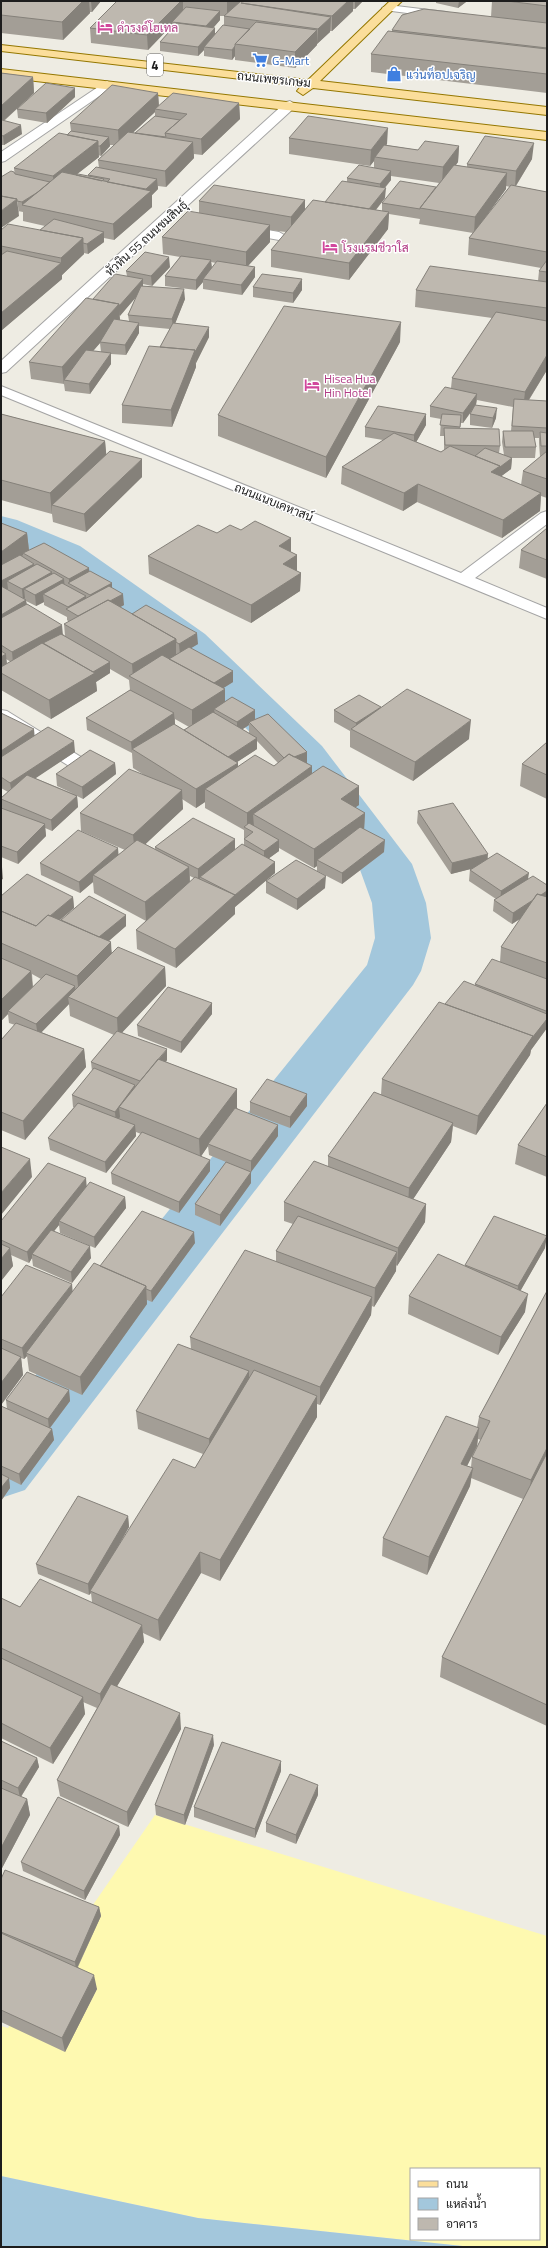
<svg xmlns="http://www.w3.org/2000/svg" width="548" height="2248" viewBox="0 0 548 2248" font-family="'Titillium Web',Sarabun,sans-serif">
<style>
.sand{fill:#fef9b0;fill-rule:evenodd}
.water{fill:#a3c7dc}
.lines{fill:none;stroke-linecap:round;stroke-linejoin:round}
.canal{fill:#a3c7dc;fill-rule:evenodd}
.minor-casing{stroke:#a4a4a4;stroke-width:2}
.major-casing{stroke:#947701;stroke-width:2}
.minor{fill:#fff;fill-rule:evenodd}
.major{fill:#fbde9b;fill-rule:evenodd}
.wall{fill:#a39e96;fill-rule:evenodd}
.shaded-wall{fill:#85817a}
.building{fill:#beb8af;stroke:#85817a}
.labels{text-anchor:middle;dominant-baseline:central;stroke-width:3;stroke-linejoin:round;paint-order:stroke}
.far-hotel-label{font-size:12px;fill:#b23c85;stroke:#fff;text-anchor:start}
.far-shop-label{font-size:12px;fill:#366cbe;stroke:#fff;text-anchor:start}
.far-street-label{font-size:12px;fill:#1d1d1d;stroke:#fff}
.shield{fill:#fff;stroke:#616161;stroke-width:1}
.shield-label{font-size:13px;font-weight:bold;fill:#1d1d1d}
</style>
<rect width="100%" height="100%" fill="#eeece3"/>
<path class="sand" d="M155,1815L547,1936V2247H472L198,2218L1,2176V2026L8,2028ZM411,2169H539V2239H411Z"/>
<path class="water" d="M1,2176L198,2218L472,2247H1Z"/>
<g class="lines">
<path class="canal" d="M1,516L17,520L80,546L205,634L322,746L412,864L426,903L431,938L421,971L413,985L25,1490L1,1498V1418L367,965L375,938L372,903L359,867L286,768L171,654L48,566L1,545Z"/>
<g class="minor-casing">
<path id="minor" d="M388,5L446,12L452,15L446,18L384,10L382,8Z
M107,81L113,85L111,88L5,161L1,162V152Z
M290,101L296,105L294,108L6,372L1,373V361L286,102Z
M240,225L279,232L286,236L279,240L235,232L233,229L235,226Z
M1,386L461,573L541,513L547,511V524L475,578L547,608V619L1,395Z
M1,710L7,711L102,770L104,774L102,778L95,780L88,778L1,723Z"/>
</g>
<g class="major-casing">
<path id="major" d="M390,1H402L320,81L547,107V115L313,88L303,95L297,91L301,86L1,51V45L308,80Z
M1,69L547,132V140L1,77Z"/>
</g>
<use href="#minor" class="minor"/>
<use href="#major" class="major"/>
</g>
<path class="wall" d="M1,1H101L92,12H90V13L63,40L1,33Z
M117,1H363L355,9H353V11L332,31H330V32L317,44V45L295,68L235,60V56L232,60L204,56V50L198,56L160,51V42L172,29V25L148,50L91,43L90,28ZM220,16H224V25L215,34V28H213L220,20Z
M436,1H466V2L458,8L436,3Z
M492,1H547V93L371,72V54L392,32V30L491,17Z
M1,73L33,77L34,93L4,121L22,134L4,145H2V149L1,150Z
M158,93L159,106L239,103L240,119L202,155L194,154V158L166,187L158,186V189L152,195V207L114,240L104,238V242L88,254L84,253V254L62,275V279L2,330H1V230H40L45,226L23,221V212L18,211L19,216L14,168L67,135L71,131L70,123ZM155,112V116L135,133L133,132ZM110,145H114L98,160L99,168L88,175V176L76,175L99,157L98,155L101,156L110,146Z
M75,97L47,123L18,118L17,109Z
M289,138L387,144L386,145L418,150L459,146L458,162L456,165L467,167V164L532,159L516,186L547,192V370L529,400L547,401V498L541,496L540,511L502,538L417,502L403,511L341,484L342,467L383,440L365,437V427L426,425L416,442L441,452L444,450V436H440L441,419L430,417V406L451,388L452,378L492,318L415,307L416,290L538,281L539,271L541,268L468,255L469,238L473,233L419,224L420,219L389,214L388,229L349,280L271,267V250L286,232L270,230V242L248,266L255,267V277L242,295L203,289V282L196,290L165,286V276L180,257L163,254L162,237L199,213V201L305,200V209L325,202L347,182V178L374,168V161L370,166L289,154ZM391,176L439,183L436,187L382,203V211L376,210L385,198V188L391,180ZM506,186L510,187L482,222L506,189ZM211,262L216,263L212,268ZM477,400L513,407L511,431H503L502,442L504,455L499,453L500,446L460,428L461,423H463L474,408L470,414V425L492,428L496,418L476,405ZM534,438H539V443L540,457L523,471L521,485L501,476L511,469L512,458H535L536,447Z
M170,267L152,286L143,284V286L185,299L175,323L209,337L196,363V367L172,427L122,423V405L160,347L170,329L139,326V333L126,355L111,354V364L90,394L65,391L64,384L31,379L29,362L93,299L127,276L126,271ZM137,296L128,315L129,321L120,320L119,316ZM100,343L101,352L93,351Z
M253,287L302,290L293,303L253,297Z
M400,342L326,478L218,436V415Z
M1,414L105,441L106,454L142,477L86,532L53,522L52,514L1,500Z
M1,523L27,533L29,550L89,572L112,588L124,605L120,607L132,614L198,644L190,648L233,682L223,688L225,702L255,710V719L307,752V763L312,773L359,805L355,807L365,813L364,829L384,852L342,884L317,871V866L314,868L279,848V851L269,858L275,862V873L235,907V914L176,968L137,949L136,930L146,921L94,893L93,882L80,893L41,875L40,863L118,848V855L125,850L81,831L80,813L144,775L133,768L132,753L87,730L86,718L130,690L129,680L110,669V673L96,682L97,691L51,719L1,690ZM26,601L36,606L44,602V605L67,617V620L69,622L64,624L65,636L63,634L27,604ZM6,659L11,662L7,664ZM175,719L189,727L184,730L174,724H175ZM249,725V733L242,729ZM257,741L278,763L274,766H238V763L237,762L257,749ZM182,799L196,808L205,802V808L244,830V845L235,850L155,847V849L145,844L183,809ZM190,876L194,878L190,882Z
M547,528V579L519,568L521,550Z
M241,530L291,538V552L297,555V571L301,573L300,591L251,623L149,574L148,556L217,533Z
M334,710L469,739L413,781L350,747V731L334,722Z
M1,713L34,736L75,752L35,778L74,794L57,786L56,774L115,763L116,774L83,799L77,796L78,807L52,831L45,828L46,836L18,864L1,857V798L8,792L1,788Z
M547,742V799L520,786L522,764Z
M418,811L488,858L528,879L547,885V1028L531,1050L530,1055L476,1135L453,1126L451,1142L413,1199L426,1204L425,1222L397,1266L396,1265V1271L374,1307L372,1306L371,1315L320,1405L317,1404V1417L220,1581L201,1573L160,1641L143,1633L144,1642L117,1686L181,1729L128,1827L60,1796L57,1780L97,1708L83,1702L85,1714L53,1764L1,1738V1598L20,1607L92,1602L91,1593L89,1595L38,1574L36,1564L128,1516L129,1527L117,1549L195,1468L203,1454L138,1429L136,1411L191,1349L190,1337L276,1261V1251L293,1224L284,1221V1202L328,1166V1156L381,1095L382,1079L445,1004L475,985V984L500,962L501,947L520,919L512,924L493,911L494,900L496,899L469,881L470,869L451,874L417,823Z
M266,881L325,888L297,910L266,893Z
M1,896L73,897L74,908L60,920H61L126,915V926L109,941L112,953L165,967L166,986L122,1032L167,1060L166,1062L237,1089V1108L278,1136L251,1172V1183L220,1226L195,1215V1204L226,1162L209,1155L208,1146L201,1156L210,1171L179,1213L112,1184L111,1173L141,1134L136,1132V1136L106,1173L50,1150L48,1138L74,1107H73L72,1095L92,1071L91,1062L114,1035L70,1016L69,1004L41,1032L84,1049L86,1067L25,1140L1,1130V1040L15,1025L9,1023L8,1014L1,1021ZM32,974L41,979L33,987Z
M212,1003V1014L181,1053L138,1036L137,1025Z
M250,1102L307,1106L290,1128L250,1113Z
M547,1103V1177L515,1164L518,1145Z
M86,1186L125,1197L126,1208L95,1248L60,1233L59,1225L54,1231L91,1258L72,1283L33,1266L32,1258L29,1263L11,1255L13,1266L1,1281V1221Z
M195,1243L152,1302L147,1300V1304L82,1395L29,1371L27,1356L24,1359L21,1358L23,1375L1,1405V1297L72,1292L100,1266Z
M545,1248L520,1291L525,1312L498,1355L408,1314L409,1296L465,1266V1265Z
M547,1291V1726L440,1677L442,1657L523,1499L471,1478L470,1486L427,1575L382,1556L383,1538L477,1427L479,1417ZM478,1439L481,1440L472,1457L471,1467L467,1466L477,1446Z
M69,1390L70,1401L50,1428L52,1429L54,1440L21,1485L9,1479L10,1488L1,1501V1406L7,1409L6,1400Z
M1,1741L37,1758L39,1767L21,1797L27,1799L30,1815L1,1870Z
M214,1745L185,1825L156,1815L155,1805Z
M281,1771L255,1838L194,1817V1807Z
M318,1795L296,1844L266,1832V1823Z
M119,1826L120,1835L85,1900L23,1871L21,1862Z
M1,1879L99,1907L101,1916L78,1967L97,1989L65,2052L1,2022Z"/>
<path class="shaded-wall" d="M83,1H89L90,13L63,40L62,22Z
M91,1H101L92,12Z
M177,1H183V14L172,22V25L148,50L147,35Z
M227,1H246L227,16Z
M348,1H353V11L332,31V16Z
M355,1H363L355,9Z
M459,1H466V2L458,8Z
M220,11V20L207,35L206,26Z
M331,17L330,32L317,44L318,29Z
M215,28V37L204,47V50L198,56V47Z
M317,30V45L295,68V52Z
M235,46V56L232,60V50Z
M33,77L34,93L1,123V106Z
M75,88V97L47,123L46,113Z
M158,93L159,108L155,109V112L119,146L118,130Z
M239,103L240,119L202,155L201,139Z
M21,125L22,134L4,145L3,136Z
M388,128L387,144L377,157H375L374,161L370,166L371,150Z
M109,137L110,146L101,156L100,146Z
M1,138L2,149L1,150Z
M98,141L99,157L54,192L53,176Z
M193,142L194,158L166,187L165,171Z
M534,143L532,159L515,187L516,171Z
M459,146L458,162L442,183L443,167Z
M391,171V180L380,193V184Z
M507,173L506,189L474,233L475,217Z
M157,179L158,189L152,195V207L114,240L113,224L142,193Z
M53,183L22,205V212V202Z
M386,188L385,198L366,222L367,212Z
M17,199L19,216L1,228V211Z
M305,200V217L291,233V217Z
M389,212L388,229L349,280V263Z
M270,225V242L246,268V252Z
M104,232V242L88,254L87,244Z
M83,238L84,254L62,275V279L2,330L1,313L61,263V258Z
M169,257L170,267L152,286L151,276Z
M211,260L212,270L203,279V282L196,290V280Z
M255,267V277L242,295L241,285Z
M143,279V289L120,316L119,306Z
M302,279V290L293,303V293Z
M184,289L185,299L173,329L172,319Z
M119,304L120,320L100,342V343L67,381L64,380V385L62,367Z
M401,322L400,342L326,478V457Z
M139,323V333L126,355L125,345Z
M209,327V337L196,363L195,352Z
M195,350L196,367L172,427L171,410Z
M111,353V364L90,394L89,384Z
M547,355V370L523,409L525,392Z
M477,394L476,404L463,423V413Z
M497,408L496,418L492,428L493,418Z
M426,414V425L414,446V435Z
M105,441L107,462L52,505V514L50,493Z
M512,458L511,469L499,478L500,467Z
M142,459V477L86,532L84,514Z
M500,466L499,484L491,472Z
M418,484L417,502L403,511L404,493Z
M541,493L540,511L502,538L503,520Z
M27,533L29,551L23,553V555L1,572V552Z
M291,538V556L279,546Z
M297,555V573L283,564Z
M34,564L35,574L7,581L8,589L2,593L1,581Z
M89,568L90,579L69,584V579Z
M52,572L53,583L24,589L25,598L23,600L22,589Z
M301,573L300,591L251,623V605Z
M64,579L65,590L43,594L44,602L36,606L35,595Z
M112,583V594L91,606L90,595Z
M123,594L124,605L81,629L80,618Z
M86,596L87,607L68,611V607Z
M26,600L27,611L1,626V615Z
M62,625L63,636L13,663L12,652Z
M197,633L198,644L180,655L179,644Z
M176,639V657L133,678L132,664Z
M6,654L7,665L1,669V657Z
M110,662V673L96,682L97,691L51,719L49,700L90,673Z
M233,671V682L211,696L210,685Z
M225,689V708L214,709L215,715L192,729V710Z
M381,707L356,732V723Z
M255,710V721L249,722V725L237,733V722Z
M174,713L175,724L135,751L132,749V753L131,742Z
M471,720L469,739L413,781L415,762Z
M34,729L35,740L1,763V751Z
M257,738V749L225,770V759Z
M74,741L75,752L12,794L10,783Z
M307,752V763L286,760Z
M115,763L116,774L83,799L82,787Z
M238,763V781L205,789V802L196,808V789Z
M312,766V785L253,814L254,827L247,829V813Z
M359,786V805L340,818L341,799Z
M182,790L183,809L135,854L133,835Z
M77,796L78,807L52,831L51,820Z
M365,813L364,831L317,860V866L314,868V849Z
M45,824L46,836L18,864L17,852Z
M235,839V850L200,877V879L198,881V869Z
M279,840V851L264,862V851Z
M385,840L384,852L342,884V873Z
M118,848L119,860L93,875V882L80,893L79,882Z
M488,854L487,865L451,874L452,863Z
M275,862V873L235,907V914L176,968L175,949L235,895Z
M2,867L3,879L1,880V868Z
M189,867L190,886L146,921L145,902Z
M529,873L527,885L500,902L501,891Z
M326,876L325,888L297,910V899Z
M547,891V901L512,924L513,913Z
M73,897L74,908L36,940L35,929Z
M126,915V926L97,951L96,939Z
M111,942L112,961L79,995L77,976Z
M165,967L166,986L118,1037L117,1018Z
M31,971L33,990L8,1011V1014L1,1021V1000Z
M75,986L76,997H68L69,1004L38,1036L36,1024Z
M212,1003V1014L181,1053V1042Z
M547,1010V1028L531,1050L530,1055L476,1135L478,1116L533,1036L545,1021Z
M84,1049L86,1067L25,1140L23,1121Z
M167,1049V1060L142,1093L141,1082Z
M135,1085L136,1096L119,1107L120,1117L116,1123L115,1112Z
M237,1089V1108L210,1144H208V1146L200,1158L199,1139Z
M307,1094V1106L290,1128V1117Z
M453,1123L451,1142L408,1207L409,1188Z
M135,1125L136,1136L106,1173L105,1162Z
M278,1125V1136L251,1172V1161Z
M30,1159L32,1177L1,1215V1193Z
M210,1160V1171L179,1213V1202Z
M251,1172V1183L220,1226V1215Z
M86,1178L87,1190L59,1221V1225L34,1256L32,1254V1258L29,1263L27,1252Z
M125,1197L126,1208L95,1248L94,1237Z
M426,1204L425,1222L397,1266L398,1248Z
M194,1232L195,1243L152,1302L151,1291Z
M547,1236L545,1248L517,1297L518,1286Z
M90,1246L91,1258L72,1283L71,1272Z
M10,1248L13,1266L1,1281V1259Z
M397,1252L396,1271L374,1307L375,1288Z
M72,1284L73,1295L26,1353L27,1356L24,1359L22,1348Z
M146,1286L147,1304L82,1395L80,1377Z
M528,1294L525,1312L498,1355L501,1337Z
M372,1297L371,1315L320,1405V1387Z
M21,1357L23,1375L1,1405V1383Z
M249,1371V1389L210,1457L209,1439Z
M69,1390L70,1401L49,1429L48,1419Z
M317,1396V1417L220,1581V1560Z
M479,1428L477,1446L459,1482L461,1464Z
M52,1429L54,1440L21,1485L19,1474Z
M547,1448V1462L528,1501L531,1480Z
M473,1468L470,1486L427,1575L429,1557Z
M9,1478L10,1488L1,1501V1488Z
M128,1516L129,1527L92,1591H90L91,1593L89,1595L88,1584Z
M200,1552L201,1573L160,1641L158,1620Z
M142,1625L144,1642L102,1711L100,1694Z
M83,1697L85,1714L53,1764L50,1748Z
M180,1713L181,1729L128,1827L127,1812Z
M213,1735L214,1745L185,1825L184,1815Z
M37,1758L39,1767L20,1798L18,1788Z
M281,1761V1771L255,1838V1829Z
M318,1785V1795L296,1844V1835Z
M27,1799L30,1815L1,1870V1848Z
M119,1826L120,1835L85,1900L84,1891Z
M99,1907L101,1916L76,1970L75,1962Z
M94,1975L97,1989L65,2052L62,2038Z"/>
<path class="building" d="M1,1H83L62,22L1,15Z
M117,1H181L147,35L90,28Z
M241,1H348L332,16L241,3L331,17L318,29L224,16Z
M507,1H547V6Z
M186,7L220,11L206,26L172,22Z
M424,9L547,23V48L392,30L402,15Z
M256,22L317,30L295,52L235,44Z
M177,23L215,28L198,47L160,42Z
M223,25L250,29L235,44V46L232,50L204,47Z
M388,31L547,49V74L371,54Z
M1,73L33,77L1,106Z
M46,83L75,88L46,113L17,109Z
M112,85L158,93L118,130L70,123Z
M173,93L239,103L201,139L165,133L187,114L155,109Z
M155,116L180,120L165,133L166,137L135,133Z
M308,116L388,128L371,150L289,138Z
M1,120H2L21,125L3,136L1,135Z
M71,131L109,137L100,146H98V141L67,135Z
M128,132L193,142L165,171L98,160Z
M59,133L98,141L53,176L14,168Z
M485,136L534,143L516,171L467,164Z
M425,141L459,146L443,167L375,157L384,145L418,150Z
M359,165L391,171L380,184L347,178Z
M454,165L507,173L475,217L420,208Z
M96,167L157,179L146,189L107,182L110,179L88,175Z
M11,171L14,172L15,174L50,182L38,192L22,202L17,201V199L1,196V177Z
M62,172L151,191L113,224L22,205Z
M78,174L104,179L102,181L76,175Z
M342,181L386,188L369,209L325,202Z
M400,181L436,187L420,208V209L382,203Z
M214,185L305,200L291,217L199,201Z
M511,185L547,192V252L469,238Z
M1,196L17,199L1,211Z
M313,200L389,212L349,263L271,250Z
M188,211L270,225L246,252L162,237Z
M54,219L104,232L87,244L83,243V238L40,230Z
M8,224L83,238L61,258L1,246V230Z
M7,251L61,263L1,313V255Z
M145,252L169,257L151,276L126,271Z
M181,256L211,260L196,280L165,276Z
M547,260V272L539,271Z
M217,261L255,267L241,285L203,279Z
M430,266L547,282V308L416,290Z
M115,274L143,279L119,306V304L93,299Z
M262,274L302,279L293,293L253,287Z
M141,286L184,289L172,319L128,315Z
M86,298L119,304L62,367L29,362Z
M284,306L401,322L326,457L218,415Z
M496,312L547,321V355L525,392L452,378Z
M114,319L139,323L125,345L100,342Z
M173,323L209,327L195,352V350L160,347Z
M149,346L195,350L171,410L122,405Z
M86,350L111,353L89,384L64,380Z
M445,387L477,394L463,413L430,406Z
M514,399L547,401V428L512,426Z
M475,405L497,408L493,418L470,414Z
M378,406L426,414L414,435L365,427Z
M1,414L105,441L50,493L1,480Z
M442,414L461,415L460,427L440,425Z
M444,428L499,429L500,446L445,445Z
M503,431H533L536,447H505Z
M540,432L547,433V446H541Z
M394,433L441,452L450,446L500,466L491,472L541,493L503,520L418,484L404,493L342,467Z
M485,448L512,458L500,467V466L475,456Z
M110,451L142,459L84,514L52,505Z
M547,451V479L523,471Z
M255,521L291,538L279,546L297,555L283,564L301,573L251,605L148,556L198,525L217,533L230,525L241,530Z
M1,523L27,533L1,552Z
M547,528V560L521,550Z
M44,543L89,568L69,579L23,553Z
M20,555L34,564L1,581V565Z
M37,564L52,572L22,589L7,581Z
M90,571L112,583L90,595L68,583Z
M54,573L64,579L35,595L24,589Z
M62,583L86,596L68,607L43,594Z
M1,586L26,600L1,615Z
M109,586L123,594L110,601L108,600L78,616L66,609Z
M108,600L176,639L132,664L64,624Z
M27,604L62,625L12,652L1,645V618Z
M146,605L197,633L179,644L176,642V639L132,614Z
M61,634L110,662L93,672L43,643Z
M42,643L95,673L49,700L1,673V667Z
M189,647L233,671L214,683L169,659Z
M1,651L6,654L1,657Z
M162,655L225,689L192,710L129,676Z
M407,689L471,720L415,762L351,729Z
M130,690L174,713L131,742L86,718Z
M359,695L381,707L356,723L334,710Z
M232,697L255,710L237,722L214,709Z
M213,712L257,738L228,757L184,730Z
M1,713L34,729L1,751Z
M268,714L307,752L294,757L289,754L284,758L249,722Z
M174,724L238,763L196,789L132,749Z
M48,727L74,741L10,783L1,777V757Z
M547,742V775L522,764Z
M90,750L115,763L82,787L56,774Z
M289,754L312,766L247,813L205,789L255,755L274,766Z
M323,766L359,786L341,799L365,813L314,849L253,814Z
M129,769L182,790L133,835L80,813Z
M27,775L77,796L51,820L1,799V798Z
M453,803L488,854L452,863L418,811Z
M1,808L45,824L17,852L1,846Z
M193,818L235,839L198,869L155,847Z
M249,823L279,840L264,851L244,839L253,832L244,827Z
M360,827L385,840L342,873L317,860Z
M78,830L118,848L79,882L40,863Z
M137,840L189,867L145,902L93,875Z
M242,844L275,862L235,895L200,877Z
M497,853L529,873L501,891L470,870Z
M296,860L326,876L297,899L266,881Z
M27,874L73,897L50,916L48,915L36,926L1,911V896Z
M533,876L547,885V891L541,895L537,894L533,900L513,913L494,900Z
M195,877L235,895L175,949L136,930Z
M537,894L547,897V963L501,947Z
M89,896L126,915L99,937L61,920Z
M1,911L36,926L48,915L111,942L77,976L1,943Z
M118,947L165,967L117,1018L68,997Z
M1,958L31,971L1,1000Z
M492,959L547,979V1010L546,1011L475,984Z
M46,974L75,986L36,1024L8,1011Z
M464,981L547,1014V1019L532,1038L533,1036L445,1004Z
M168,987L212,1003L181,1042L137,1025Z
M439,1002L533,1036L478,1116L382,1079Z
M16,1023L84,1049L23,1121L1,1112V1040Z
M117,1031L167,1049L140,1081L91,1062Z
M158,1059L237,1089L199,1139L119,1107Z
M94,1068L135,1085L115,1112L72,1095Z
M267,1079L307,1094L290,1117L250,1102Z
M374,1092L453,1123L409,1188L328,1156Z
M78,1103L135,1125L105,1162L48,1138Z
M547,1103V1157L518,1145Z
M235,1108L278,1125L251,1161L208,1144Z
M142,1132L210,1160L179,1202L111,1173Z
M1,1147L30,1159L1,1193Z
M314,1161L426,1204L398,1248L284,1202Z
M226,1162L251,1172L220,1215L195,1204Z
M48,1163L86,1178L27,1252L1,1240V1221Z
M90,1182L125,1197L94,1237L59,1221Z
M142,1211L194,1232L151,1291L146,1289V1286L100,1266Z
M298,1216L397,1252L375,1288L276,1251Z
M494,1216L547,1236L518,1286L465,1265Z
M51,1230L90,1246L71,1272L32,1254Z
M1,1244L10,1248L1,1259Z
M245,1250L372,1297L320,1387L190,1337Z
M438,1254L528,1294L501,1337L409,1296Z
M94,1263L146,1286L80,1377L26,1353Z
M26,1265L72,1284L22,1348L1,1339V1297Z
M547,1291V1448L531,1480L472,1457L490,1421L479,1417Z
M178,1344L249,1371L209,1439L136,1411Z
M1,1348L21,1357L1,1383Z
M254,1370L317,1396L220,1560L200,1552L158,1620L90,1591L173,1459L195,1468Z
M27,1372L69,1390L48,1419L6,1400Z
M1,1406L52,1429L19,1474L1,1466Z
M446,1416L479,1428L461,1464L473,1468L429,1557L383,1538Z
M547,1453V1705L442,1657Z
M1,1474L9,1478L1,1488Z
M78,1496L128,1516L88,1584L36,1564Z
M40,1579L142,1625L100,1694L1,1648V1598L20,1607Z
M1,1658L83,1697L50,1748L1,1723Z
M111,1684L180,1713L127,1812L57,1780Z
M185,1727L213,1735L184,1815L155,1805Z
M1,1741L37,1758L18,1788L1,1780Z
M222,1742L281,1761L255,1829L194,1807Z
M290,1774L318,1785L296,1835L266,1823Z
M1,1788L27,1799L1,1848Z
M58,1797L119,1826L84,1891L21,1862Z
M5,1870L99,1907L75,1962L1,1932V1879Z
M1,1933L94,1975L62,2038L1,2010Z"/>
<defs>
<g id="hotel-bare" transform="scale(1.2)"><path d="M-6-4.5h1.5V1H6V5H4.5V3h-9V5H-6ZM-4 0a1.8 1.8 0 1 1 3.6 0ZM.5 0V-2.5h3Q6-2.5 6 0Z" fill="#d1479c" stroke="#fff" stroke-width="2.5" paint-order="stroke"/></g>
<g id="supermarket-bare" transform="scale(1.2)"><path d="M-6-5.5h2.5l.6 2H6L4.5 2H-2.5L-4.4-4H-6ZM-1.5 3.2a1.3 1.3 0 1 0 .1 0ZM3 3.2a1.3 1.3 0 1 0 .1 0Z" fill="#3f7fe0" stroke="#fff" stroke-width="2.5" paint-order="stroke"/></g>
<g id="shop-bare" transform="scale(1.2)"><path d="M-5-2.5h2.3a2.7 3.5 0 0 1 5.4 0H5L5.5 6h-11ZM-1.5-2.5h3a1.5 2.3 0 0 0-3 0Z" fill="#3f7fe0" stroke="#fff" stroke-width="2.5" paint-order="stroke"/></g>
</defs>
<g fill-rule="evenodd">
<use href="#hotel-bare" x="105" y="27"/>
<use href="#supermarket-bare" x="260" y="60"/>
<use href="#shop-bare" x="394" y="74"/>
<use href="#hotel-bare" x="330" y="247"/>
<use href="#hotel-bare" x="312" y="385"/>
</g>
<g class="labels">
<g class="far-hotel-label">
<text x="117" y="27">ดำรงค์โฮเทล</text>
<text x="342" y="247">โรงแรมชีวาใส</text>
<text x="324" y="378">Hisea Hua<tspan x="324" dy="14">Hin Hotel</tspan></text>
</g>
<g class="far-shop-label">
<text x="272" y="60">G-Mart</text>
<text x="406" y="74">แว่นท็อปเจริญ</text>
</g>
<g class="far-street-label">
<text transform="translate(274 79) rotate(6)">ถนนเพชรเกษม</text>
<text transform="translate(146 238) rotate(-42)">หัวหิน 55 ถนนชมสินธุ์</text>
<text transform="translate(274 502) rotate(22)">ถนนแนบเคหาสน์</text>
</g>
<rect class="shield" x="147" y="54" width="16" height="22" rx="3"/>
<g class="shield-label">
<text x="155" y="65">4</text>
</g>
</g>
<rect width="548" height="2248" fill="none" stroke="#1d1d1d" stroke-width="4"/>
<rect x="410" y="2168" width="130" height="72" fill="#ffffff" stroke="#a5a5a5"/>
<rect x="418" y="2181" width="20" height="6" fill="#fbde9b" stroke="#a5a5a5"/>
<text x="446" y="2188" font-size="12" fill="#1d1d1d">ถนน</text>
<rect x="418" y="2198" width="20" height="12" fill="#a3c7dc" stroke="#a5a5a5"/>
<text x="446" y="2208" font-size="12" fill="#1d1d1d">แหล่งน้ำ</text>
<rect x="418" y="2218" width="20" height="12" fill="#beb8af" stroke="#a5a5a5"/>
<text x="446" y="2228" font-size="12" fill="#1d1d1d">อาคาร</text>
</svg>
